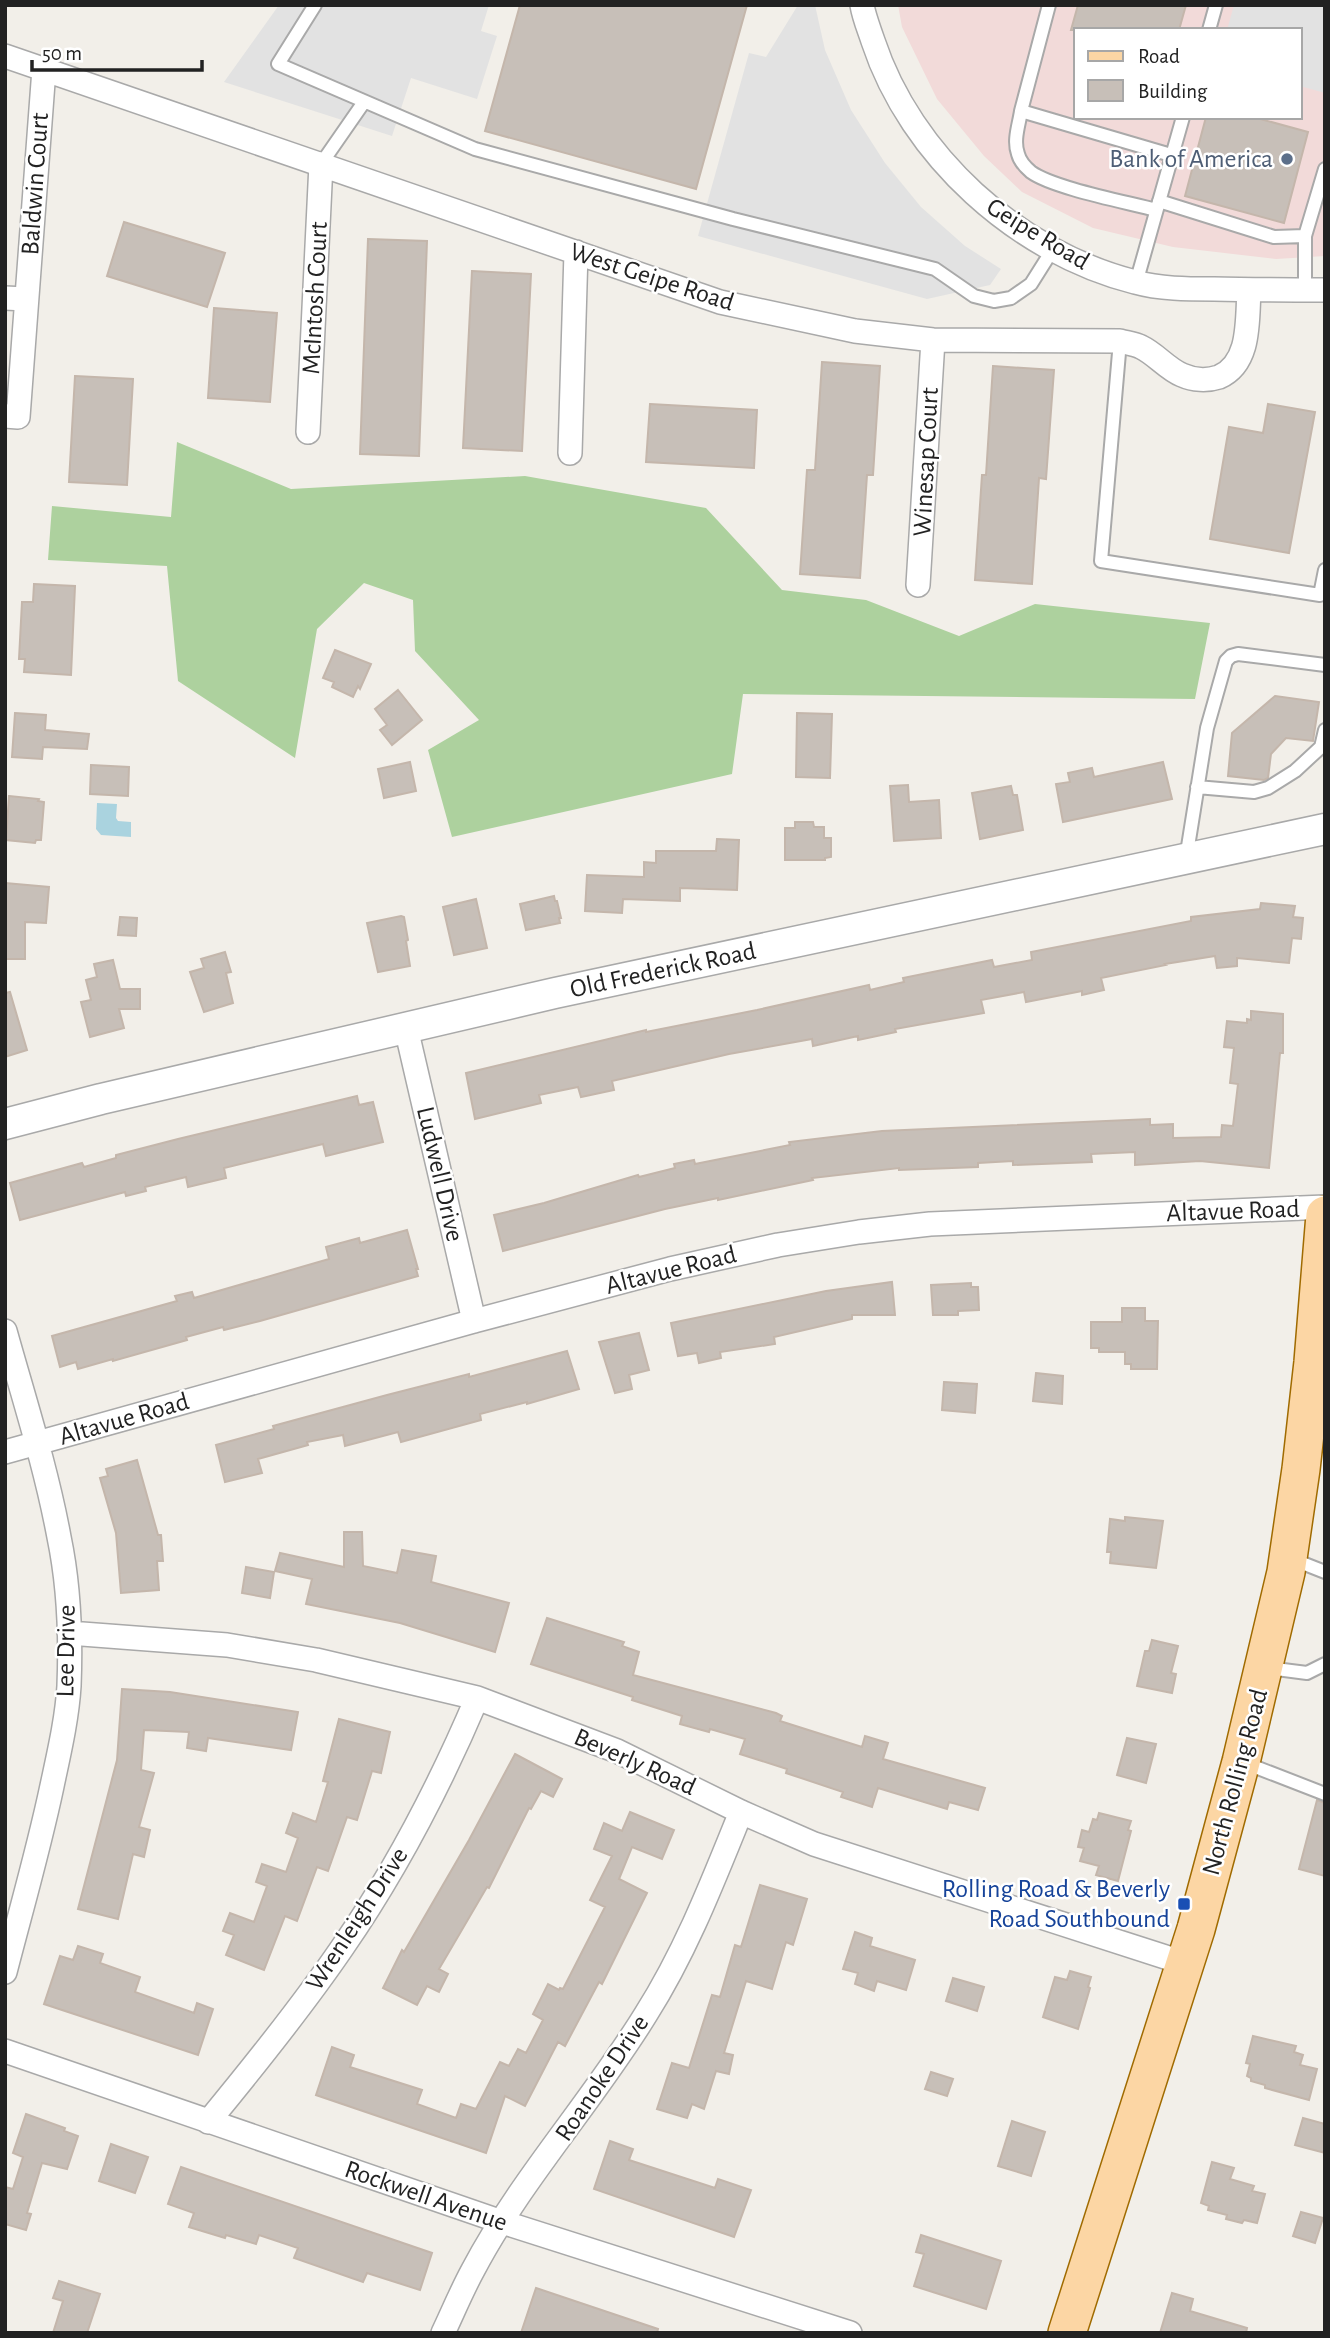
<svg xmlns="http://www.w3.org/2000/svg" width="1330" height="2338" viewBox="0 0 1330 2338" font-family="'Alegreya Sans',sans-serif">
<style>
.commercial{fill:#f2dad9;fill-rule:evenodd}
.forest{fill:#add19e}
.parking{fill:#e2e2e2}
.water{fill:#aad3df}
.building{fill:#c7bfb8;stroke:#c4b6ab;stroke-width:2}
.lines{fill:none;stroke-linecap:round;stroke-linejoin:round}
.service-casing{stroke:#a9a9a9;stroke-width:16}
.minor-casing{stroke:#a9a9a9;stroke-width:26}
.tertiary-casing{stroke:#a9a9a9;stroke-width:33}
.primary-casing{stroke:#a06b00;stroke-width:40}
.service{stroke:#fff;stroke-width:12}
.minor{stroke:#fff;stroke-width:23}
.tertiary{stroke:#fff;stroke-width:30}
.primary{stroke:#fcd6a4;stroke-width:37}
.service-dot{fill:#5c6f8a;stroke:#fff;stroke-width:2.5}
.transit-dot{fill:#1a4fb4;stroke:#fff;stroke-width:2.5}
.labels{text-anchor:middle;dominant-baseline:central;stroke-width:5;stroke-linejoin:round;paint-order:stroke}
.service-label{font-size:26px;fill:#4e5e75;stroke:#fff;text-anchor:end}
.street-label{font-size:26px;fill:#222;stroke:#fff}
.transit-label{font-size:26px;fill:#164399;stroke:#fff;text-anchor:end}
</style>
<rect width="100%" height="100%" fill="#f2efe9"/>
<path class="commercial" d="M898,5H1325V256L1276,259L1173,247L1093,228L1022,192L984,156L937,99L902,27ZM1076,30H1300V117H1076Z"/>
<path class="forest" d="M177,442L291,489L525,476L706,508L782,590L866,600L959,636L1035,604L1210,623L1195,699L743,694L732,774L452,837L428,750L479,720L415,651L413,600L364,583L317,629L295,758L178,681L167,566L48,560L52,506L171,517Z"/>
<path class="parking" d="M279,5H489L481,31L497,36L477,99L411,78L392,136L224,82Z
M798,5H815L825,50L851,110L885,163L921,207L965,246L1001,269L990,285L927,299L698,236L749,53L766,57Z
M1234,5H1325V93L1300,86V30H1227Z"/>
<path class="water" d="M97,803L117,804L116,818L118,821L131,822V837L101,835L96,829Z"/>
<path class="building" d="M520,5H747L696,189L485,131Z
M1078,5H1186L1179,30H1071Z
M1206,117H1253L1308,132L1284,223L1185,196Z
M124,222L225,253L207,307L107,276Z
M368,239L427,241L419,456L360,454Z
M472,271L531,274L522,451L463,448Z
M214,308L277,313L270,402L208,398Z
M822,362L880,366L873,475H867L860,578L800,574L807,470H815Z
M993,366L1054,370L1046,479L1039,478L1032,584L975,580L982,475H986Z
M75,376L133,379L127,485L69,482Z
M650,404L757,410L754,468L646,462Z
M1268,404L1315,412L1289,553L1210,539L1229,427L1263,433Z
M34,584L75,586L71,675L24,672L25,659H19L22,602H33Z
M335,650L371,664L360,689L358,686L353,697L332,687L334,682L323,678Z
M398,690L422,720L392,745L380,730L387,725L375,709Z
M1275,696L1319,702L1313,741L1286,738L1271,754L1268,778L1264,780L1228,776L1232,733Z
M15,713L46,715L45,730L89,734L87,749L43,747L42,759L12,757Z
M797,713L832,714L830,778L796,777Z
M410,762L416,791L384,798L378,769Z
M1163,762L1172,799L1063,822L1056,784L1070,782L1068,773L1092,768L1094,777Z
M91,765L129,767L128,796L90,794Z
M908,785L909,802L939,800L941,838L894,841L890,786Z
M1011,786L1013,795H1017L1023,830L980,839L972,793Z
M9,796L39,799L38,801L44,802L41,840H36L35,843L6,840Z
M795,822H813L814,827H824V838H831V857L825,858V860H785V828H795Z
M717,839L739,840L737,890L680,888V901L623,899L622,913L585,911L587,875L644,877V862L656,863V851H716Z
M5,883L49,887L46,923L25,922V959H5Z
M554,896L555,901H557L561,918H559L560,923L526,930L520,904Z
M476,899L487,948L454,955L443,907Z
M1261,903L1295,906L1293,917L1303,918L1301,939L1292,938L1289,963L1237,958V966L1217,968L1215,956L1165,964L1166,965L1101,978L1104,990L1082,995V991L1026,1002L1024,992L981,1000L984,1013L895,1029L896,1032L858,1040V1036L813,1046L812,1039L729,1054L612,1081L614,1090L581,1097L578,1087L539,1095L541,1103L475,1119L466,1073L646,1030V1032L757,1010L869,985L870,990L904,982L903,978L992,960L994,967L1032,960L1031,952L1191,921V917L1260,909Z
M401,916L404,917L408,940L406,941L410,966L378,972L367,923Z
M120,917L137,918L136,936L118,935Z
M225,952L231,972L226,973L233,1003L204,1012L190,972L204,968L201,959Z
M113,960L120,989H140V1009H119L124,1028L90,1037L81,1002L91,1000L86,980L97,977L94,964Z
M10,992L27,1050L5,1057V993Z
M1251,1011L1283,1014V1053H1280L1269,1168L1200,1161L1135,1165V1152L1091,1154L1092,1162L1013,1165V1161L978,1163V1167L899,1170V1168L812,1178L813,1180L718,1200V1198L665,1209L503,1251L494,1215L544,1203L638,1175L639,1177L675,1168L674,1164L694,1160L695,1164L790,1145L789,1142L882,1131L1150,1119V1125L1173,1124V1138L1221,1137L1222,1125L1233,1126L1238,1084L1230,1083L1234,1048L1224,1047L1227,1021L1247,1023V1019L1251,1020Z
M357,1096L359,1105L373,1102L383,1142L326,1156L323,1144L224,1168L226,1178L188,1187L186,1177L145,1187L146,1191L126,1196L125,1192L20,1220L10,1183L82,1163L84,1167L116,1158V1155L178,1139Z
M407,1230L418,1269H416L418,1276L260,1321L224,1330L223,1327L186,1337L187,1340L113,1361V1359L78,1369L76,1362L60,1367L52,1336L177,1301L175,1296L192,1292L194,1298L329,1259L326,1247L359,1238L360,1243Z
M892,1282L895,1315H852V1319L774,1337L775,1344L720,1352L721,1358L699,1363L697,1353L678,1356L671,1323L826,1291Z
M971,1283V1287H978L979,1310L958,1311V1315H933L931,1285Z
M1122,1308H1145V1321H1158L1157,1369H1131V1364H1125V1352H1099V1348H1091V1322H1122Z
M639,1333L649,1370L629,1375L632,1389L615,1393L599,1342Z
M567,1351L579,1389L527,1404V1402L480,1414L481,1420L401,1442L398,1432L345,1446L343,1435L307,1442L308,1445L258,1459L262,1473L225,1482L216,1445L274,1429L273,1426L387,1395L469,1374V1377Z
M1036,1373L1063,1376L1062,1404L1033,1401Z
M944,1382L977,1384L975,1413L942,1410Z
M137,1460L158,1535H161L163,1561H157L159,1590L121,1593L116,1533L100,1478L108,1476L106,1469Z
M1125,1517L1163,1521L1156,1568L1110,1563L1111,1552H1107L1110,1519L1125,1521Z
M344,1532H362L363,1566L397,1573L402,1550L436,1556L431,1582L509,1603L495,1652L400,1623L306,1604L312,1579L275,1571L280,1553L344,1567Z
M246,1567L274,1572L270,1598L242,1593Z
M547,1618L624,1642L622,1646L639,1652L633,1675L776,1713L782,1716L780,1721L862,1747L865,1736L888,1743L883,1759L985,1788L978,1810L949,1802L947,1809L878,1788L872,1807L841,1797L843,1792L786,1773L787,1769L740,1754L745,1739L710,1729L709,1732L680,1724L682,1716L632,1700L633,1697L531,1664Z
M1152,1640L1178,1646L1171,1673L1176,1674L1172,1693L1137,1686L1145,1651H1149Z
M122,1689L170,1692L298,1712L291,1750L208,1738L206,1751L187,1748L189,1732L144,1730L141,1770L154,1773L139,1827L150,1830L144,1857L133,1854L118,1919L78,1909L117,1760Z
M339,1719L390,1732L381,1773L372,1771L357,1820L347,1817L328,1871L317,1867L297,1921L285,1916L264,1970L226,1955L234,1935L223,1931L230,1913L254,1922L267,1886L256,1882L262,1864L286,1872L298,1838L286,1833L293,1813L316,1822L328,1782L323,1781Z
M1127,1738L1156,1744L1146,1783L1117,1775Z
M515,1754L562,1779L553,1797L541,1791L531,1809L529,1808L489,1888L487,1887L439,1969L448,1974L439,1992L427,1986L417,2005L383,1988L402,1950L404,1952L469,1840Z
M1317,1800L1325,1803V1876L1299,1869Z
M630,1812L674,1830L662,1859L632,1847L619,1879L647,1893L602,1984L599,1982L565,2046L558,2042L525,2106L505,2096L486,2153L316,2095L332,2047L354,2055L350,2067L422,2090L417,2104L456,2118L461,2104L476,2109L500,2062L509,2066L518,2049L526,2053L543,2020L533,2014L548,1984L559,1990L560,1988L563,1989L605,1907L590,1900L612,1856L594,1849L604,1823L622,1831Z
M1099,1813L1131,1821L1128,1830L1131,1831L1118,1881L1096,1875L1099,1866L1080,1861L1084,1848L1078,1847L1082,1830L1089,1832L1093,1819L1097,1820Z
M760,1885L807,1899L793,1945L786,1942L772,1989L746,1981L724,2053L733,2055L729,2074L716,2071L704,2109L692,2104L687,2118L657,2109L672,2063L689,2068L712,1995L720,1997L735,1945L741,1947Z
M855,1932L872,1938L870,1946L915,1960L906,1990L877,1981L874,1991L855,1984L858,1973L843,1969Z
M78,1946L103,1954L100,1963L140,1977L135,1992L194,2013L197,2003L213,2009L198,2055L44,2004L60,1956L73,1960Z
M1070,1971L1091,1977L1088,1987L1090,1988L1078,2029L1043,2017L1055,1977L1067,1980Z
M953,1978L984,1987L977,2011L946,2001Z
M1253,2036L1296,2046L1294,2052L1303,2055L1300,2065L1317,2069L1309,2100L1265,2088V2085L1251,2081V2078L1247,2076L1250,2064L1246,2063Z
M931,2072L953,2079L947,2096L925,2089Z
M26,2114L65,2128L64,2131L78,2136L67,2169L42,2163L27,2213L31,2214L26,2230L5,2224V2187L13,2189L23,2157L13,2153Z
M1303,2118L1325,2124V2153L1295,2145Z
M1012,2121L1045,2132L1031,2176L998,2166Z
M610,2141L633,2149L629,2160L715,2188L718,2179L751,2190L734,2237L594,2189Z
M111,2144L148,2157L135,2193L99,2181Z
M1212,2162L1234,2168L1230,2179L1254,2186L1252,2191L1265,2194L1257,2223L1244,2220L1242,2223L1226,2219L1227,2215L1208,2210L1209,2206L1201,2203Z
M181,2167L432,2253L420,2290L367,2273L363,2282L294,2258L298,2248L259,2235L256,2244L226,2235L225,2238L189,2227L194,2213L168,2204Z
M1301,2212L1323,2218L1315,2243L1293,2236Z
M921,2235L1001,2261L986,2309L914,2286L924,2254L916,2252Z
M59,2281L100,2294L87,2333H53L63,2301L53,2298Z
M536,2288L658,2329L657,2333H521Z
M1172,2293L1193,2299L1190,2311L1247,2328L1246,2333H1160Z"/>
<g class="lines">
<g class="service-casing">
<path id="service" d="M315,5L278,64L475,149L733,219L935,269L974,296L994,301L1011,298L1031,284L1053,249
M1049,5L1021,111L1171,155
M1209,30L1216,5
M1021,111C1019,125 1013,140 1018,154C1020,162 1025,167 1031,172C1053,188 1126,202 1156,210
M321,164L364,102
M1159,201L1274,237L1305,236
M1136,283L1183,117
M1305,290V236L1325,169
M1120,341L1101,561L1320,595L1325,570
M1197,787L1254,792L1268,788L1295,771L1321,747L1325,730
M1186,859L1207,728L1226,661L1231,656L1238,654L1325,665
M1292,1559L1325,1572
M1268,1668L1307,1673L1325,1664
M1245,1763L1325,1794"/>
</g>
<g class="minor-casing">
<path id="minor" d="M862,5C864,17 869,29 873,41C911,156 1017,252 1135,282C1160,289 1187,289 1214,289C1251,290 1288,290 1325,290
M5,56L720,302L855,331L933,340L1120,341C1127,343 1135,344 1141,347C1156,354 1167,369 1182,375C1193,380 1207,381 1219,377C1251,363 1247,320 1249,290
M5,298L26,299
M5,416L18,417L44,69
M308,432L321,164
M570,453L576,252
M918,585L933,340
M406,1028L474,1321
M5,1331C24,1399 46,1467 59,1537C69,1585 71,1637 69,1686C67,1719 59,1753 52,1786C39,1848 21,1910 5,1972
M5,1452L474,1321L670,1269L778,1245L859,1232L930,1224L1325,1207
M69,1633L227,1645L316,1660L477,1698L617,1751L741,1812L814,1844L1184,1963
M5,2051L502,2222L850,2333
M208,2122C255,2065 301,2008 342,1948C396,1870 440,1785 477,1698
M443,2333C453,2312 462,2290 473,2270C521,2179 592,2102 646,2014C686,1951 713,1881 741,1812"/>
</g>
<g class="tertiary-casing">
<path id="tertiary" d="M5,1124L101,1099L555,993L1325,829"/>
</g>
<g class="primary-casing">
<path id="primary" d="M1067,2333L1196,1929L1241,1762L1286,1572L1301,1469L1313,1362L1325,1215"/>
</g>
<use href="#service" class="service"/>
<use href="#minor" class="minor"/>
<use href="#tertiary" class="tertiary"/>
<use href="#primary" class="primary"/>
</g>
<circle class="service-dot" cx="1287" cy="159" r="7"/>
<rect class="transit-dot" x="1177" y="1897" width="14" height="14" rx="3.5"/>
<g class="labels">
<g class="service-label">
<text x="1273" y="159">Bank of America</text>
</g>
<g class="street-label">
<text transform="translate(35 184) rotate(-86)">Baldwin Court</text>
<text transform="translate(1038 234) rotate(31)">Geipe Road</text>
<text transform="translate(652 277) rotate(18)">West Geipe Road</text>
<text transform="translate(315 298) rotate(-87)">McIntosh Court</text>
<text transform="translate(926 462) rotate(-87)">Winesap Court</text>
<text transform="translate(663 970) rotate(-12)">Old Frederick Road</text>
<text transform="translate(440 1174) rotate(77)">Ludwell Drive</text>
<text transform="translate(1233 1211) rotate(-2)">Altavue Road</text>
<text transform="translate(671 1270) rotate(-14)">Altavue Road</text>
<text transform="translate(124 1419) rotate(-16)">Altavue Road</text>
<text transform="translate(66 1651) rotate(-89)">Lee Drive</text>
<text transform="translate(635 1762) rotate(24)">Beverly Road</text>
<text transform="translate(1235 1782) rotate(-75)">North Rolling Road</text>
<text transform="translate(357 1919) rotate(-57)">Wrenleigh Drive</text>
<text transform="translate(602 2078) rotate(-56)">Roanoke Drive</text>
<text transform="translate(426 2196) rotate(19)">Rockwell Avenue</text>
</g>
<g class="transit-label">
<text x="1170" y="1889">Rolling Road &amp; Beverly<tspan x="1170" dy="30">Road Southbound</tspan></text>
</g>
</g>
<rect width="1330" height="2338" fill="none" stroke="#222222" stroke-width="14"/>
<rect x="1074" y="28" width="228" height="91" fill="#ffffff" stroke="#a7a7a7" stroke-width="2"/>
<rect x="1088" y="51" width="35" height="10" fill="#fcd6a4" stroke="#a7a7a7" stroke-width="2"/>
<text x="1138" y="63" font-size="21" fill="#222222">Road</text>
<rect x="1088" y="80" width="35" height="21" fill="#c7bfb8" stroke="#a7a7a7" stroke-width="2"/>
<text x="1138" y="98" font-size="21" fill="#222222">Building</text>
<path d="M32 60v10h170v-10" fill="none" stroke="#222222" stroke-width="3.5"/>
<text x="42" y="60" font-size="21" fill="#222222" stroke="#ffffff" stroke-width="5" paint-order="stroke">50 m</text>
</svg>
